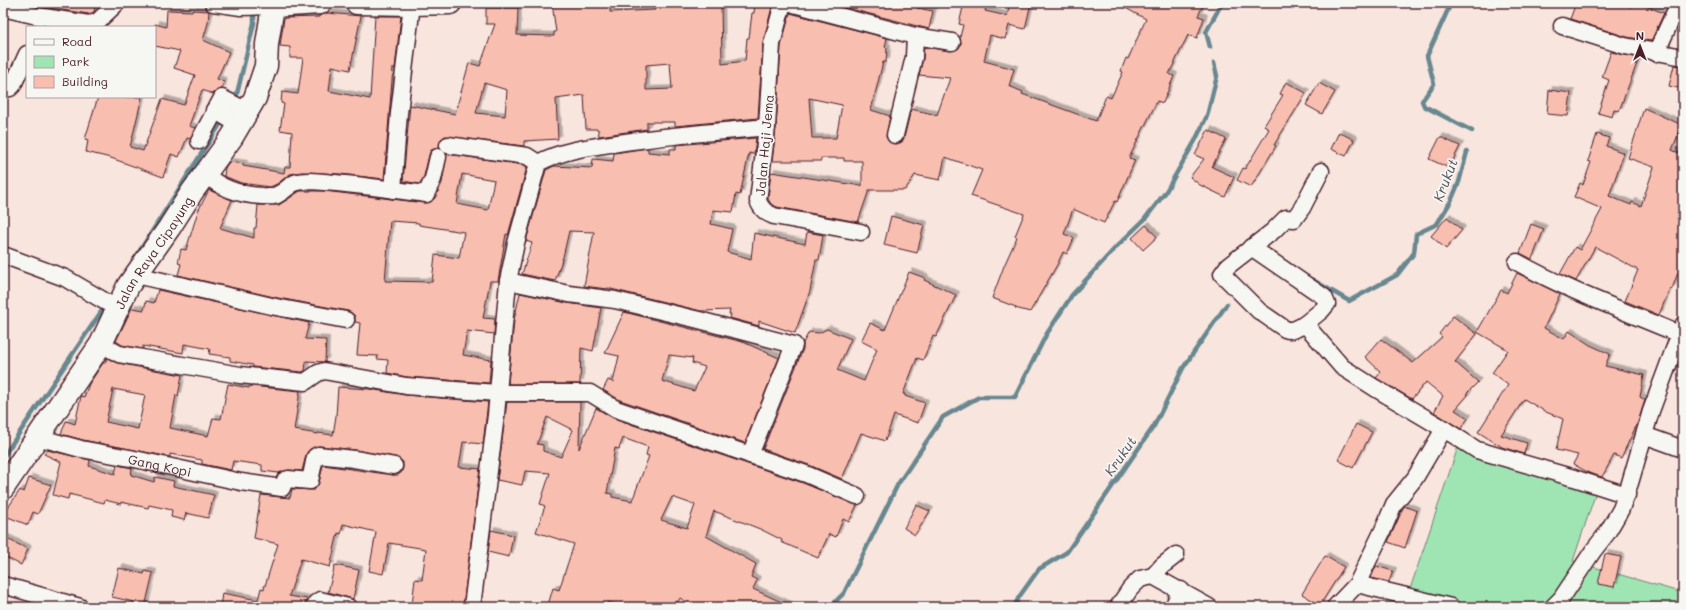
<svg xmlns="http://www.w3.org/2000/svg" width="1686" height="610" viewBox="0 0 1686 610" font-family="Mali,sans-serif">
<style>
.green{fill:#9fe5b3;stroke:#74826f}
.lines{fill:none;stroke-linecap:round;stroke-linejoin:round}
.stream{stroke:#67878f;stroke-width:4.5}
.building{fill:#f8beb0;stroke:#4a1f2b;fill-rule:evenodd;filter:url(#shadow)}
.minor-casing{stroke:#4a1f2b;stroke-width:19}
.secondary-casing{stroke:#4a1f2b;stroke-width:25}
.minor{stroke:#f6f6f2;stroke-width:16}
.secondary{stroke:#f6f6f2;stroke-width:22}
.labels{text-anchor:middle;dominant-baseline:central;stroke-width:3.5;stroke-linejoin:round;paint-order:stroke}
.street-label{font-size:13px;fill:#4a1f2b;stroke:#f6f6f2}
.water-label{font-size:14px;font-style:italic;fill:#59535d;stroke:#f6f6f2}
</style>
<defs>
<filter id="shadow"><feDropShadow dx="3.5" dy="-3.5" stdDeviation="0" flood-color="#0004"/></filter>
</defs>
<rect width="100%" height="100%" fill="#f7e5de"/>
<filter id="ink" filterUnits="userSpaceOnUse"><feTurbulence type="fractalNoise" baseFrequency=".025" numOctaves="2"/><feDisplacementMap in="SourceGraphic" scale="8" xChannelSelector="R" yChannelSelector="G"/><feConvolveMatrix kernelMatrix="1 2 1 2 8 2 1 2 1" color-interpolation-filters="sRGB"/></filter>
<g filter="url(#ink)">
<path class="green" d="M1460,441L1600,480L1573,561L1683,593V607H1395L1410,589Z"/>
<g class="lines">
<path class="stream" d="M1451,3L1427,56L1434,84L1422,101L1424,106L1472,131
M1210,47L1206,32L1222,3
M235,102L254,23V10
M139,252L224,118
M1311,279L1349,301L1397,275L1414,253L1416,234L1437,224L1451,201L1459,182L1467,152
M3,457L105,306
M830,607L844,593L898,484L943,417L979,397H1015L1046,335L1072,295L1118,245L1144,220L1165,193L1195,141L1207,116L1217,76L1214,63
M1014,607L1019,597L1039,569L1067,552L1154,426L1183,368L1227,304"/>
</g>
<path class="building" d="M42,3H96L94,12L89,14L42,7Z
M552,3H610V12L655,10L654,6L675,3H721L722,64L745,61L747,38H749L752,13H754L755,3H773L763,43L758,118L675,126V122H647V129L599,136L598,129H586L584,95L556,99L558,139L524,141V146L445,136L440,140L439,148L431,150L429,155L424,176L420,184L403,181L410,105L455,114L469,63L480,66L495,24H486V8H518L517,35L554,36V32H556ZM670,63L672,89L646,90V65ZM484,83L507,90L505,116L476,113Z
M827,3H918L917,8L933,11L929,29Z
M964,3H973L986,6L985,11L1007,16L1010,3H1031L1025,29L1009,25L1005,39L990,35L984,61L1014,69L1009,86L1023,92L1022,94L1096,121L1106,96L1111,98L1123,72L1121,71L1126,58L1128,59L1146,19L1116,3H1204L1198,16L1204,18L1197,38L1188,35L1169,74L1174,76L1163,103L1157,101L1129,158L1135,160L1117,202L1115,201L1104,223L1073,209L1064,234L1074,238L1067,254L1063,252L1057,265L1030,312L1015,308L1016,307L992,298L1004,266L1017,237L1015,236L1024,214L971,196L982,170L945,157L940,180L915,175L905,190H869L858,222L777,207L771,204L768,199L771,172L862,186V161H844V158H821V161H772L776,128L781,46L790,13L887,38L885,47L887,48L886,62H883L871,110L890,116L886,137L889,142L897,144L902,142L904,138L911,109L937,115L950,78L919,75L923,59L924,47L950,51L959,48L961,43L960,37L963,25L959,24ZM809,98L842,105L836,138H812Z
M1576,3H1622L1631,7L1633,3H1638L1664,13L1651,41L1627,37L1570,19Z
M167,10L193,11V10L209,11L208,23L203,40L229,52L217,79L224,82L222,89L217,90L213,94L202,90L189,126L195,128L190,139L187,138L179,157L171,154L163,177L111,158L86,152L88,140L85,139L98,97H142L130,147L143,151L162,99L184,105L195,75L174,68L180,51L155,46V24L166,27Z
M327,13L361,16L350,70L332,66L329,91L370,99L375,16H401L395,68H393L384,179L340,174L302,172L290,174L277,184L270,187L241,183L224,176L225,168L229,162L244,164L243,166L284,173L285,167H290L292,132L280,130L284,104L281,103L282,92L298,94L303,58H290V47L280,46L284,18L319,17V16Z
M1611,52L1639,58L1619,111L1614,110L1612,117L1598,113L1609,80L1602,77Z
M1674,65L1683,66V89L1669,86Z
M1286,82L1306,93L1274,145L1276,146L1251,187L1237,180L1243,168L1245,169L1269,129L1264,126L1283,95L1280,94Z
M1319,83L1335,92L1322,114L1306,105Z
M1549,90L1571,93L1568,116L1547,114Z
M1644,108L1682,125L1672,150L1683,155V259L1672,289L1670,288L1659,315L1625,301L1638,270L1595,247L1576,281L1560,274L1575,247L1580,250L1602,209L1574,197L1580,183L1583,185L1591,162L1588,161L1597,134L1609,138L1606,146L1624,153L1609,196L1631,205L1632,202L1641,206L1654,167L1628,158Z
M1208,130L1226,139L1212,167L1234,177L1225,197L1200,185L1190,177L1204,159L1195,155Z
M1339,132L1354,140L1346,156L1331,149Z
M1440,137L1460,146L1449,168L1429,159Z
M756,138L754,154L749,153L740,195L736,194L733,212L713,210L711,224L732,229L727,252L751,259L754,233L805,244L807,232L823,235L819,260H816L810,291L795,333L759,321V326L730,318L731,314H729L730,310L701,311L607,288V289L584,286L594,232L569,231L563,257L555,281L522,274L532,243L526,241L546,170L554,166L592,168L593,159L613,161L614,153L648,148V152L670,154V149H676V145Z
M447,154L524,165L527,167L508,235L506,234L498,281H490L483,318L495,319L494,334L467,331L463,355L491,360L489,383L407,377L387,373L388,360L377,359L378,356L357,355L360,323L355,322V316L348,311L278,298L178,275L181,264L178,263L181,249L186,250L198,211L209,190L232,200L220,228L254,238V228H256L258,205H279L300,191H324L425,203L430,202L435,198L442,183ZM462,174L494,180L488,210L457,204ZM390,221L419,223V225L464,232L459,258L435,255L432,282L385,281Z
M891,216L924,225L917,253L884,245Z
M1447,217L1462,230L1446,249L1431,236Z
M1531,224L1544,229L1532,259L1520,253Z
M1146,225L1157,237L1143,250L1132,238Z
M909,272L925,278L924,280L956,295L936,337L933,336L923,360L917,358L903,394H905V396L925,403L918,423L894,415L885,441L861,433L842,479L809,465L763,449L803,349V343L809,332L819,333L827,329L851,339L837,370L864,381L877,349L861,341L870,323L885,330Z
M1517,273L1560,294L1544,328L1564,339L1569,331L1590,345L1610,354L1605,366L1644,375L1640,397L1645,400L1638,422L1621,458L1614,455L1602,477L1589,473L1573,464L1578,455L1556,450L1563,419L1546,412L1524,399L1501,435L1527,443L1524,454L1502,447L1478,432L1508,385L1492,373L1508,350L1477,332L1501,290L1507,293Z
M158,290L309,323L305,339L326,340L325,362L306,361L305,371L302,372L253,367V365L230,361V357L209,354L210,349L184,344L183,353L143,346V349L122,345L116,341L132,308L144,310L146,301L154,303Z
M520,293L567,303L601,308L593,351L581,348L580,384H508L514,320Z
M624,312L743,342L779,358L745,443L620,400L603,390L608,380L613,382L619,356L605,353ZM669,355L693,358L692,363L705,367L694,391L662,381Z
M1453,316L1477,334L1455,362L1478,382L1466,394L1468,395L1455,410L1468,418L1461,429L1434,412L1443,396L1426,382L1412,399L1376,378L1381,372L1365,357L1381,339L1413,363L1442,337L1439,334Z
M107,358L117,363L182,375L178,396L176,395L170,428L208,436L213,418L221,419L228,384L249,388L250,386L300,391L294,430L318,434V433L333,435L336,416L338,387L369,389L405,395L488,402L483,444L463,442L459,467L480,469L463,607H432L412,605L415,579L422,580L426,549L389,543L383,574L369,571L376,532L343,524L341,534L338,533L330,567L301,559L289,596L307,599L305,607H220L222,593L258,600L261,588L264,589L278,544L254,538L261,495L290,498L292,489L314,490L319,483L323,465L393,475H398L402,472L403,467V462L396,457L356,450L319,446L310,449L306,455L302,471L289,470L279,473L262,471V465L233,461L231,470L202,464V460L170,454V457L83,440L61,434L66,421L75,424L81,396L84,397L89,384L103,363H105ZM113,389L145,395L138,429L106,422Z
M507,402H580L579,449L596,408L613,418L803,483L857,505L849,522L843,519L836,537L829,534L818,558L781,542L782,540L760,529L714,511L706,536L756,564L751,577L757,580L753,589L792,607H693L680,598L678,602L676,601L673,607H626L608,602L606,607H555L548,605L553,588L559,590L574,544L536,532L545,506L540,504L550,473L525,471L522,485L497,480ZM547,417L573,430L561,457L543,451V445L537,444ZM623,438L648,447L646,455L649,456L632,501L612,497V494L607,493L615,448L619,449ZM672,497L695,505L687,528L661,520Z
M1356,424L1372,432L1353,468L1338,460Z
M47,450L90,460L89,466L115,474L117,465L132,468L131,475L154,482L155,477L174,481L173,486L214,495L208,518L186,513L184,520L171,517L172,510L149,505L148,508L121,502V504L105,500L104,503L69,494L68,499L53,495L61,462L44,454Z
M29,478L51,485L38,514L33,512L28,525L3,515L20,490L24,492Z
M916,505L930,511L915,535L904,528Z
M1404,506L1417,511L1405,548L1388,542Z
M491,530L513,535L509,557L488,552Z
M3,537L28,549L21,565L3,556Z
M1605,554L1621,557L1614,587L1598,584Z
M1325,556L1344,567L1320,605L1302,594Z
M335,565L359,570L353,599L328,592Z
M1376,566L1393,571L1389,582L1371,578Z
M119,568L144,574L145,571L153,573L145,607H132L134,602L112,597Z"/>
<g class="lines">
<g class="minor-casing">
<g id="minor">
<path d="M213,3L241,7L273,6"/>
<path d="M783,3L772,44L767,127L758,201C762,210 766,213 774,216L861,232"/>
<path d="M790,3L915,36L952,42"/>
<path d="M3,8L37,16L89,24L97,22L117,3"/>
<path d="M1562,26L1625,46L1683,57"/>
<path d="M1656,53L1679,3"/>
<path d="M3,89L10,88L13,85L27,54"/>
<path d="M214,110L239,125"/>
<path d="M895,135L914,57L915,36"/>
<path d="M199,141L222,98L247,111"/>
<path d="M448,145L527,156L538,163"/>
<path d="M206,175C222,189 240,195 262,196C267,196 273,197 277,195C293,187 287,181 310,181C348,183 387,189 426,194L433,179L438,157"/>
<path d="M393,190L399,113L412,4"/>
<path d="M1251,247L1324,297L1327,304L1322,310L1305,324L1342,367L1375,388L1444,429L1477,450L1574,478L1627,495"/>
<path d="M3,255L65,278L118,309"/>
<path d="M1517,262C1568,291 1625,311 1679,334"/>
<path d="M136,275L276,307L346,320"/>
<path d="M508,281L569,294L615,300L699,320L794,345L750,455"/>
<path d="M1305,324C1298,328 1293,332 1285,329L1259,311L1222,274L1228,266L1273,231L1286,218L1294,219L1302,208L1321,171"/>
<path d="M101,344L119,354L240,375L305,382L318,373L324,371L406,386L455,390L498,393H590L616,409L806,474L857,496"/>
<path d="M1644,435L1683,449"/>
<path id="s1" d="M37,437L81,449L130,458L241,482L282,488L285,480L288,479L310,481L315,457L318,455L354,459L394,466"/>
<path d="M1153,576L1162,566L1176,555"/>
<path d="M1357,584L1451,607"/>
<path d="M3,585L80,607"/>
<path d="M314,607L316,603L320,600L348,607"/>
<path d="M472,607L496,415L508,281L516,243L538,163C563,150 590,147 618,143C667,135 717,132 767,127"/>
<path d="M1118,607L1130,589L1140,579L1153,576L1209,607"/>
<path d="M1173,607L1181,590"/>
<path d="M1335,607L1357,584L1383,530L1394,504L1415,478L1444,429"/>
<path d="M1553,607L1561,599L1593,551L1607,533L1621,509L1630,483L1651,411L1683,325"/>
</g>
</g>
<g class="secondary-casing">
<g id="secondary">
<path d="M357,3L412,4L450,3"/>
<path id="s2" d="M3,488L101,344L128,286L169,228L192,192L232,137L255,98L266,66L267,44L273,6L320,3"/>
</g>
</g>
<use href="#minor" class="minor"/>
<use href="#secondary" class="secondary"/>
</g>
</g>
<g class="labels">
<g class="street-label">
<text transform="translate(764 145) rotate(-85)">Jalan Haji Jema</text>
<text stroke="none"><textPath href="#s2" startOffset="280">Jalan Raya Cipayung</textPath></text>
<text stroke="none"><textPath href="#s1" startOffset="126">Gang Kopi</textPath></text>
</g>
<g class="water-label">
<text transform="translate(1445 180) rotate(-69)">Krukut</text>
<text transform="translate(1120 456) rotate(-55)">Krukut</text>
</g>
</g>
<rect width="1686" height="610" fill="none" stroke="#f6f6f2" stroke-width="16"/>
<rect x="8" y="8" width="1670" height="594" fill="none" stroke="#4a1f2b" stroke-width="1.5" filter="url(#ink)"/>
<rect x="26" y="26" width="130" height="72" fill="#f6f6f2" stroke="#b1a0a2"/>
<rect x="34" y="39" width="20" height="6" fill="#f6f6f2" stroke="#b1a0a2"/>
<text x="62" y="46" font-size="12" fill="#4a1f2b">Road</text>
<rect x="34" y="56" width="20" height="12" fill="#9fe5b3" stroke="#b1a0a2"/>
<text x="62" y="66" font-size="12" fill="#4a1f2b">Park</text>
<rect x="34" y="76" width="20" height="12" fill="#f8beb0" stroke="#b1a0a2"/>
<text x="62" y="86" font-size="12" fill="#4a1f2b">Building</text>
<g transform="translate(1640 46)" stroke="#f6f6f2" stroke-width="3" paint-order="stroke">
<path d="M0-3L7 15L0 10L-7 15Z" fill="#4a1f2b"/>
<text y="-6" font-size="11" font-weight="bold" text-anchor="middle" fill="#4a1f2b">N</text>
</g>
</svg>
